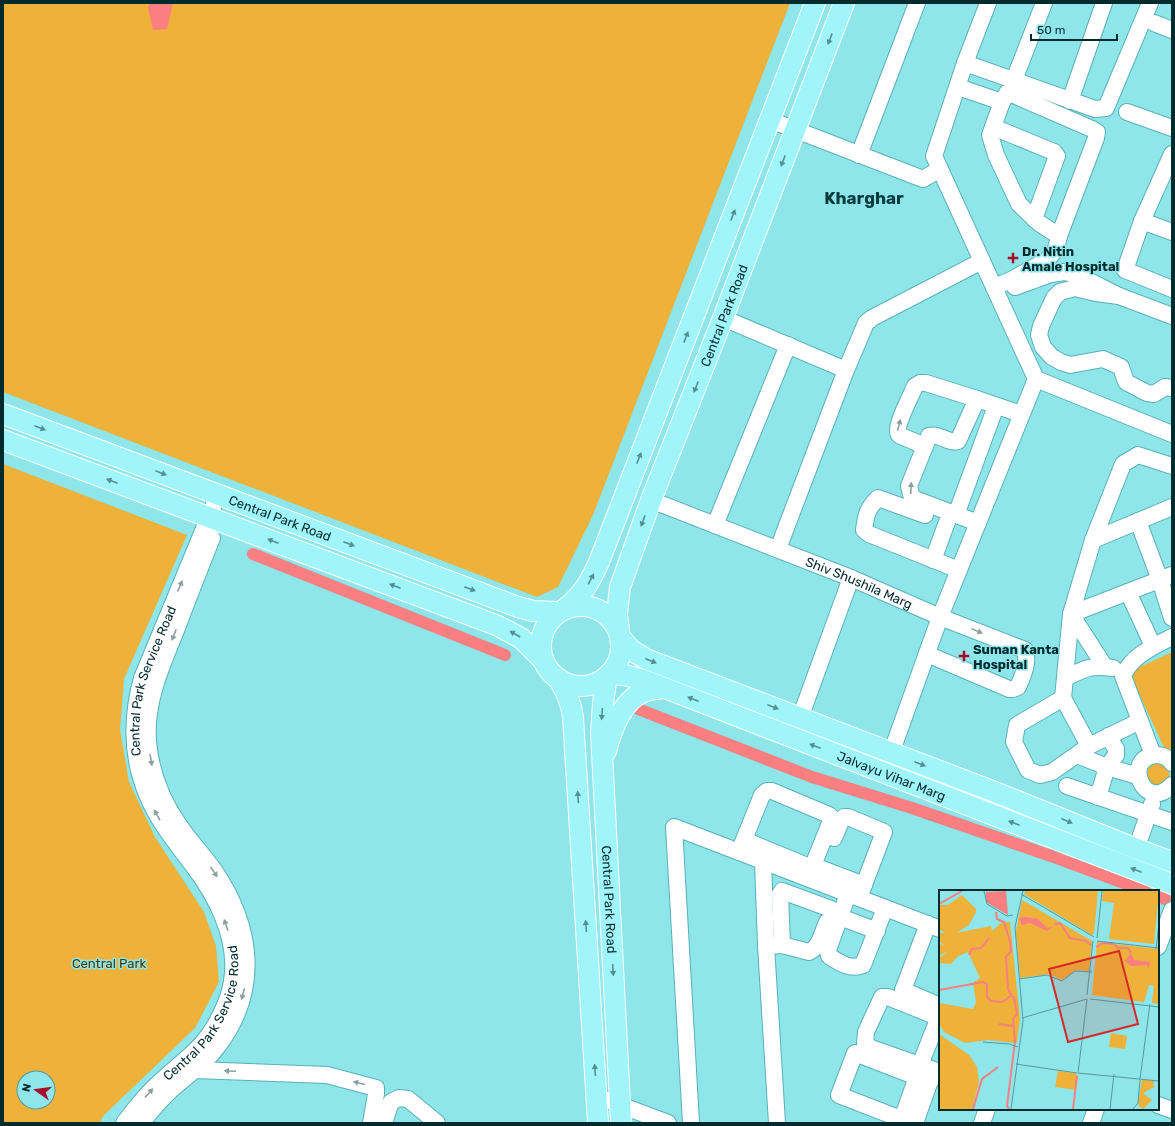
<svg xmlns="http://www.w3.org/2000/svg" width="1175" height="1126" viewBox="0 0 1175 1126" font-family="Rubik,sans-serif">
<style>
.green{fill:#eeb139;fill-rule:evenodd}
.water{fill:#f97f81}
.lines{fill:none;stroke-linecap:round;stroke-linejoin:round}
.stream{stroke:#f97f81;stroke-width:3.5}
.canal{stroke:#f97f81;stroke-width:12}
.minor-casing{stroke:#59b1b6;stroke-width:18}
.major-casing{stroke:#fff;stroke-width:22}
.minor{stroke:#fff;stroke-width:16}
.major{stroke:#a0f5fa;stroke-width:20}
.oneway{fill:#529094}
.oneway2{fill:#8e9fa0}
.poi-dot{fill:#a60c2a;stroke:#8ee5ea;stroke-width:1.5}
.labels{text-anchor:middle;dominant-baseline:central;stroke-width:3;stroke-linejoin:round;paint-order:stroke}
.poi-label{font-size:13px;font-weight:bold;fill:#032a2d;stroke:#8ee5ea;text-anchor:start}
.street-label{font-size:13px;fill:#032a2d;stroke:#8ee5ea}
.park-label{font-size:13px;fill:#4e3602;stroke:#8ee5ea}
.district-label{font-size:17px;font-weight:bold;fill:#093c3f;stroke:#8ee5ea}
.inset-river{fill:none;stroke:#f97f81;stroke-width:2}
.inset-road{fill:none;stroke:#569a9e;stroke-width:1}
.view{fill:#d62828;fill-opacity:0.15;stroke:#d62828;stroke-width:2}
.inset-edge{fill:none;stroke:#032a2d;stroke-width:2}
</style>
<rect width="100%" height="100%" fill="#8ee5ea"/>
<path class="green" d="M3,3H790L593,515L558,587L537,597L3,392Z
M3,464L187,535L124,679L120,730L129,782L155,837L204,912L216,946L219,982L195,1028L103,1116L100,1123H3ZM24,1078H48V1102H24Z
M1172,652V751L1167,754L1129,672Z
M1154,764C1171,762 1174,776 1163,787L1148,783C1146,775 1145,769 1154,764Z"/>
<path class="water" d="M150,3H173L167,29L153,30L148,7Z"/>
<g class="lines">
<path class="stream" d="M1165,899L1172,901"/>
<path class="canal" d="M253,554L505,655
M633,707L812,777L912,808L1051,856L1145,891
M1158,896L1165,899"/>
<g class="minor-casing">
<g id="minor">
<path d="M1154,23L1172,30"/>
<path d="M965,63L1095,109L1106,108L1150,3"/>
<path d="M1014,80L1044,3"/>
<path d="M958,87L1002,102L1007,93H1009L1092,129L1097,132L1096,138L1059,236L1056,249L1047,260L1011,280L994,287"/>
<path d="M1070,101L1104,3"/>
<path d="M1002,102L990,135L996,155L1019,204L1039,223L1059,236"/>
<path d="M1127,112L1172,128"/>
<path d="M770,120L923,179L940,169"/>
<path d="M993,127L1054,152L1057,156L1034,219"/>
<path d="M1172,154L1142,221L1125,270L1172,289"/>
<path d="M859,155L917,3"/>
<path d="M1142,221L1172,232"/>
<path d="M1015,287L1051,274L1064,272L1078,275L1119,296L1172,316"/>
<path d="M1119,296L1096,293L1075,288L1060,292L1054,298L1041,326L1039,335L1043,347L1052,357L1061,362L1070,365L1103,359L1121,367L1126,382L1147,393L1154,394L1165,387L1172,388"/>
<path d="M723,318L846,370"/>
<path d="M1036,379L1172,434"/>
<path d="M925,446L901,436C899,435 898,435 898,431C897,422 911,396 915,386L920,383H926L977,399"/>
<path id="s1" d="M651,500L851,578L940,617L1025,650C1029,663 1023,675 1018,687L1013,689H1009L927,654"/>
<path d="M925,515L878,498C867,509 866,515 864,530L869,534L959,570"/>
<path d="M956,515L996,406"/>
<path d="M1138,521L1160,580L1172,618"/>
<path d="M978,523L912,498L909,486L929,436C940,433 948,444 958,441L977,399L1021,414"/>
<path d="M715,525L788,345"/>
<path d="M1093,540L1172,507"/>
<path d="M778,549L846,370L866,323L872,318L982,261"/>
<path d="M933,560L947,522"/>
<path d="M1128,592L1153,646"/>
<path d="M1105,667L1071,614L1172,575"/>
<path d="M1065,678C1086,668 1090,665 1113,668"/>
<path d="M1063,698L1089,746"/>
<path d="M800,718L851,578"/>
<path d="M1140,721L1089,746L1052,772L1040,775L1028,770L1014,742L1017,725L1063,698L1071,614L1093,540L1123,464L1138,455L1172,466"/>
<path d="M1077,755L1107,767L1138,776"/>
<path d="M1153,755L1123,676C1131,656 1154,646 1172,637"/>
<path d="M1172,763C1168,757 1162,755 1156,755C1121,758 1145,814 1172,785"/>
<path d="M884,773L940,617L1036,379L934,156L965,63L988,3"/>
<path d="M1067,786L1172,822"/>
<path d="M1098,797L1107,767L1116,755V749L1108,736"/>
<path d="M834,838L842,819L844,817H848L884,832L859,898"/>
<path d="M744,840L812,868"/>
<path d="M1136,849L1152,804"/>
<path d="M739,852L762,795L767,791H772L829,815L832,818L808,878"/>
<path d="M763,861L766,946L777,1123"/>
<path d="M822,869L864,885"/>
<path d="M848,894L828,950L829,956C840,963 850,970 863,965L885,908"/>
<path d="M840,917L877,931"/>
<path d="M928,924L903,990L940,1006"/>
<path d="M782,945L780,894L782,891L831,909"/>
<path d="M766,946L782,945L809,952C820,947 822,933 827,922"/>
<path d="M1158,947L1172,910"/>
<path d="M920,1065L939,1017"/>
<path d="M195,1070L327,1075L376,1088V1094L371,1123"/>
<path d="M934,1070L871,1048L865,1043L866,1032L882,997H888L940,1018"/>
<path d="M596,1096L668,1123"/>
<path d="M1158,1105L1172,1110"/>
<path d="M902,1119L917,1077"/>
<path id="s2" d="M124,1123C135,1108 148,1092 162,1080C186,1058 206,1046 220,1016C227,1003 232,987 233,973C236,935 216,896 194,867C177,844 159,823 148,797C131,758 131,718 142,678L218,495"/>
<path d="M141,1123C151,1111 161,1099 172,1089C188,1075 206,1063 218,1046C261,989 252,926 214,870C203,855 190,841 179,825C162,801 151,772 148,742C145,701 162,665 177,628C188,598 200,568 212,538"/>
<path d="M384,1123L391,1102L399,1098L408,1099L437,1123"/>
<path d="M691,1123L674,827L940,929"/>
<path d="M911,1123L839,1095L855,1053L930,1082"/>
<path d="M915,1123L933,1072"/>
<path d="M982,1123L987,1109"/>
<path d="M1091,1123L1096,1109"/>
</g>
</g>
<g class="major-casing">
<g id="major">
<path id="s3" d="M3,414L518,607L533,611L559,612"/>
<path d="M3,440L496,625L521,638L544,661"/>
<circle cx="581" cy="646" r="40"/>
<path d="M566,608C583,594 590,582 599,562L815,3"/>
<path id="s4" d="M619,630L617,614L620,587L651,500L723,318L844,3"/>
<path d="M621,638L631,650L646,659L995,792L1129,846L1172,862"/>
<path id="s5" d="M609,674L624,675L644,680L1172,884"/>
<path id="s6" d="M607,676L603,703L601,733L621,1123"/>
<path d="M559,679C566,692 571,702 573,717L598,1123"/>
<path d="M606,751C612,729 622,699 646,691C652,689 658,689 664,688"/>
</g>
</g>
<use href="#minor" class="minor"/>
<use href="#major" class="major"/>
</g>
<defs><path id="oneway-solid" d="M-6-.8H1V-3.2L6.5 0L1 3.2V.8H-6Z"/></defs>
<g class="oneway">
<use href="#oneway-solid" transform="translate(830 39) rotate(111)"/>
<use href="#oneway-solid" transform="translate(783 161) rotate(111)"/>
<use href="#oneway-solid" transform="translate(733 215) rotate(-69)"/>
<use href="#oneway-solid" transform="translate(686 337) rotate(-69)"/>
<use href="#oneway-solid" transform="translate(696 387) rotate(112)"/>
<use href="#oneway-solid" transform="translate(40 428) rotate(21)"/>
<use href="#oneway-solid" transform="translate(639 458) rotate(-69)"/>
<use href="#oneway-solid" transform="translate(161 473) rotate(21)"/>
<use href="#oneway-solid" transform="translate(112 481) rotate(-159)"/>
<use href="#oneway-solid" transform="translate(643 521) rotate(110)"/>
<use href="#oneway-solid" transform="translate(273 541) rotate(-159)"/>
<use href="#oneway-solid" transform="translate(349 544) rotate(21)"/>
<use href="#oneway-solid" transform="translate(591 579) rotate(-62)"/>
<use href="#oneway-solid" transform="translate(395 586) rotate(-159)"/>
<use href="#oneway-solid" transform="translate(470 589) rotate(21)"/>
<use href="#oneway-solid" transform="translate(515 634) rotate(-150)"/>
<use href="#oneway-solid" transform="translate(651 661) rotate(21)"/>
<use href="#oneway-solid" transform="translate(693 699) rotate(-159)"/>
<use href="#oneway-solid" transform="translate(773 707) rotate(21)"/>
<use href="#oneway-solid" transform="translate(602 714) rotate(94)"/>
<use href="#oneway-solid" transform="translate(815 746) rotate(-159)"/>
<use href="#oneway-solid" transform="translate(920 764) rotate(21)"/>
<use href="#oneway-solid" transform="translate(578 797) rotate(-94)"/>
<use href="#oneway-solid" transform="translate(1067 821) rotate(22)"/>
<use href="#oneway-solid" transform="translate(1014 823) rotate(-159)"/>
<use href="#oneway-solid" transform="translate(1136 870) rotate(-159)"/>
<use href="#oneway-solid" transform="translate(586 926) rotate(-94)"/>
<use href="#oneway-solid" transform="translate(613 970) rotate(87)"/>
<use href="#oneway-solid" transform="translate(595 1070) rotate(-94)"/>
</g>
<g class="oneway2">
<use href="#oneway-solid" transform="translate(899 425) rotate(-75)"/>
<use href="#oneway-solid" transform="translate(911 488) rotate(-88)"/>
<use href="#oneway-solid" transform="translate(180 586) rotate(-67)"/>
<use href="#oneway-solid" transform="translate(977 631) rotate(22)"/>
<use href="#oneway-solid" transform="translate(174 635) rotate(111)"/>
<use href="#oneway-solid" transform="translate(151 760) rotate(80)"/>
<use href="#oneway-solid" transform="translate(157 815) rotate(-119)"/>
<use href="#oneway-solid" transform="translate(214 872) rotate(56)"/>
<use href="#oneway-solid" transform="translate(226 925) rotate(-109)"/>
<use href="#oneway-solid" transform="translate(243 994) rotate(105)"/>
<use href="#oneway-solid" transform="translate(230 1071) rotate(-178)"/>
<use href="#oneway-solid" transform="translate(359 1083) rotate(-166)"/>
<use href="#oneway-solid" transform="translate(149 1093) rotate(-48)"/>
</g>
<g class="poi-dot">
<path d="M1011 252h4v4h4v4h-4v4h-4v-4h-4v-4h4z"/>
<path d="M962 650h4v4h4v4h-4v4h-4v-4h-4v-4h4z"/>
</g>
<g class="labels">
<g class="poi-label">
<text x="1022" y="251">Dr. Nitin<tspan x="1022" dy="15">Amale Hospital</tspan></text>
<text x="973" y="649">Suman Kanta<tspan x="973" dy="15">Hospital</tspan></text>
</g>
<g class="street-label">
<text stroke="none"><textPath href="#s4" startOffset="334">Central Park Road</textPath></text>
<text stroke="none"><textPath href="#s3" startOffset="296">Central Park Road</textPath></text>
<text stroke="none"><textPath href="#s1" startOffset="224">Shiv Shushila Marg</textPath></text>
<text stroke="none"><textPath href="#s2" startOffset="510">Central Park Service Road</textPath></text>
<text stroke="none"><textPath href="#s5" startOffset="301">Jalvayu Vihar Marg</textPath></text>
<text stroke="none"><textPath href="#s6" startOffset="224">Central Park Road</textPath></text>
<text stroke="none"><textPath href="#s2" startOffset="139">Central Park Service Road</textPath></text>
</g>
<g class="park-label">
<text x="109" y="963">Central Park</text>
</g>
<g class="district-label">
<text x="864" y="198">Kharghar</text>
</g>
</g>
<g transform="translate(939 890)">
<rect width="220" height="220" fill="#8ee5ea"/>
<path d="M86,1H159L155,43L153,45L85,4ZM164,1H220L215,54L170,49L175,13L163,11ZM23,5L37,19V22L30,35L17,43L52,36L53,41L62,33L71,32L81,128L78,153L49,150L26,153L5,142L0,134V113L34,119L37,112L34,93L41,88L29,62L19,66L12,74L0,73V68L9,62L0,65V53L5,56L0,50V43H6L0,39V15H9ZM83,10L153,51L150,81L137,80L123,90L110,84L81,88L77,41ZM158,52L220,59V114L213,113L215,96L210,95L205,112L153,105ZM172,143L188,146L186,159L170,157ZM0,144L30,165L38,177L40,192L33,219H0ZM119,181L136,183L139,186L137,200L116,197ZM203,189L215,191L214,196H217L204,203L213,210L204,219L199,215Z" fill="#eeb139"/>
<path d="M67,1L69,25L47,12V2ZM87,27L99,29L108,38L115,36L108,41L91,33L83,35L80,28ZM192,63L195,70L211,72L210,78L207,75L192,76L186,71L181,72L187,70Z" fill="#f97f81"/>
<path class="inset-river" d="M0,14L23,1M57,22L58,29L65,32L71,51L72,61L67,67L69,99L73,106M115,34L121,33L131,48L147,51L152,55M157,57L164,53L175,54L179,58H189L192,63M30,65L33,59L42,58L50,48M0,100L44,92L48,94V107L52,111L63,112L72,106L75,107L78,124L74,129L76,151L68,216L70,219M60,134L74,136M34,219L43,189L59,177M134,219L138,186"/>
<path class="inset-road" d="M45,1L48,14L68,26L74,25M82,4L155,47M158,48L163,1M158,51L220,58M217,59L220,33M80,89L108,85L123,91L136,81L153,82M148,105L154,51M148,109L139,183L220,191M151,109L220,117M83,128L148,109M44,152L70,154L79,157M77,174L138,183M201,189L211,114M72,219L84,131L76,37L84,1M171,219L175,184M194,219L199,213L201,190"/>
<path class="view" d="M180,61L199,134L129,152L110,79Z"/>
<rect width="220" height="220" class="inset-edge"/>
</g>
<rect width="1175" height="1126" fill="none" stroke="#032a2d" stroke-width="8"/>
<g transform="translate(36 1090) rotate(284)"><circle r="19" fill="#8ee5ea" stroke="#569a9e"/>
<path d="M0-3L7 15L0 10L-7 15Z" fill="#a60c2a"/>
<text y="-6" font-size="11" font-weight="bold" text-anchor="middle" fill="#032a2d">N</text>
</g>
<path d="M1031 34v6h86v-6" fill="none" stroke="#032a2d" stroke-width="2"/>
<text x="1037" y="34" font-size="12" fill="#032a2d" stroke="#8ee5ea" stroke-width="3" paint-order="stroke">50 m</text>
</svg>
